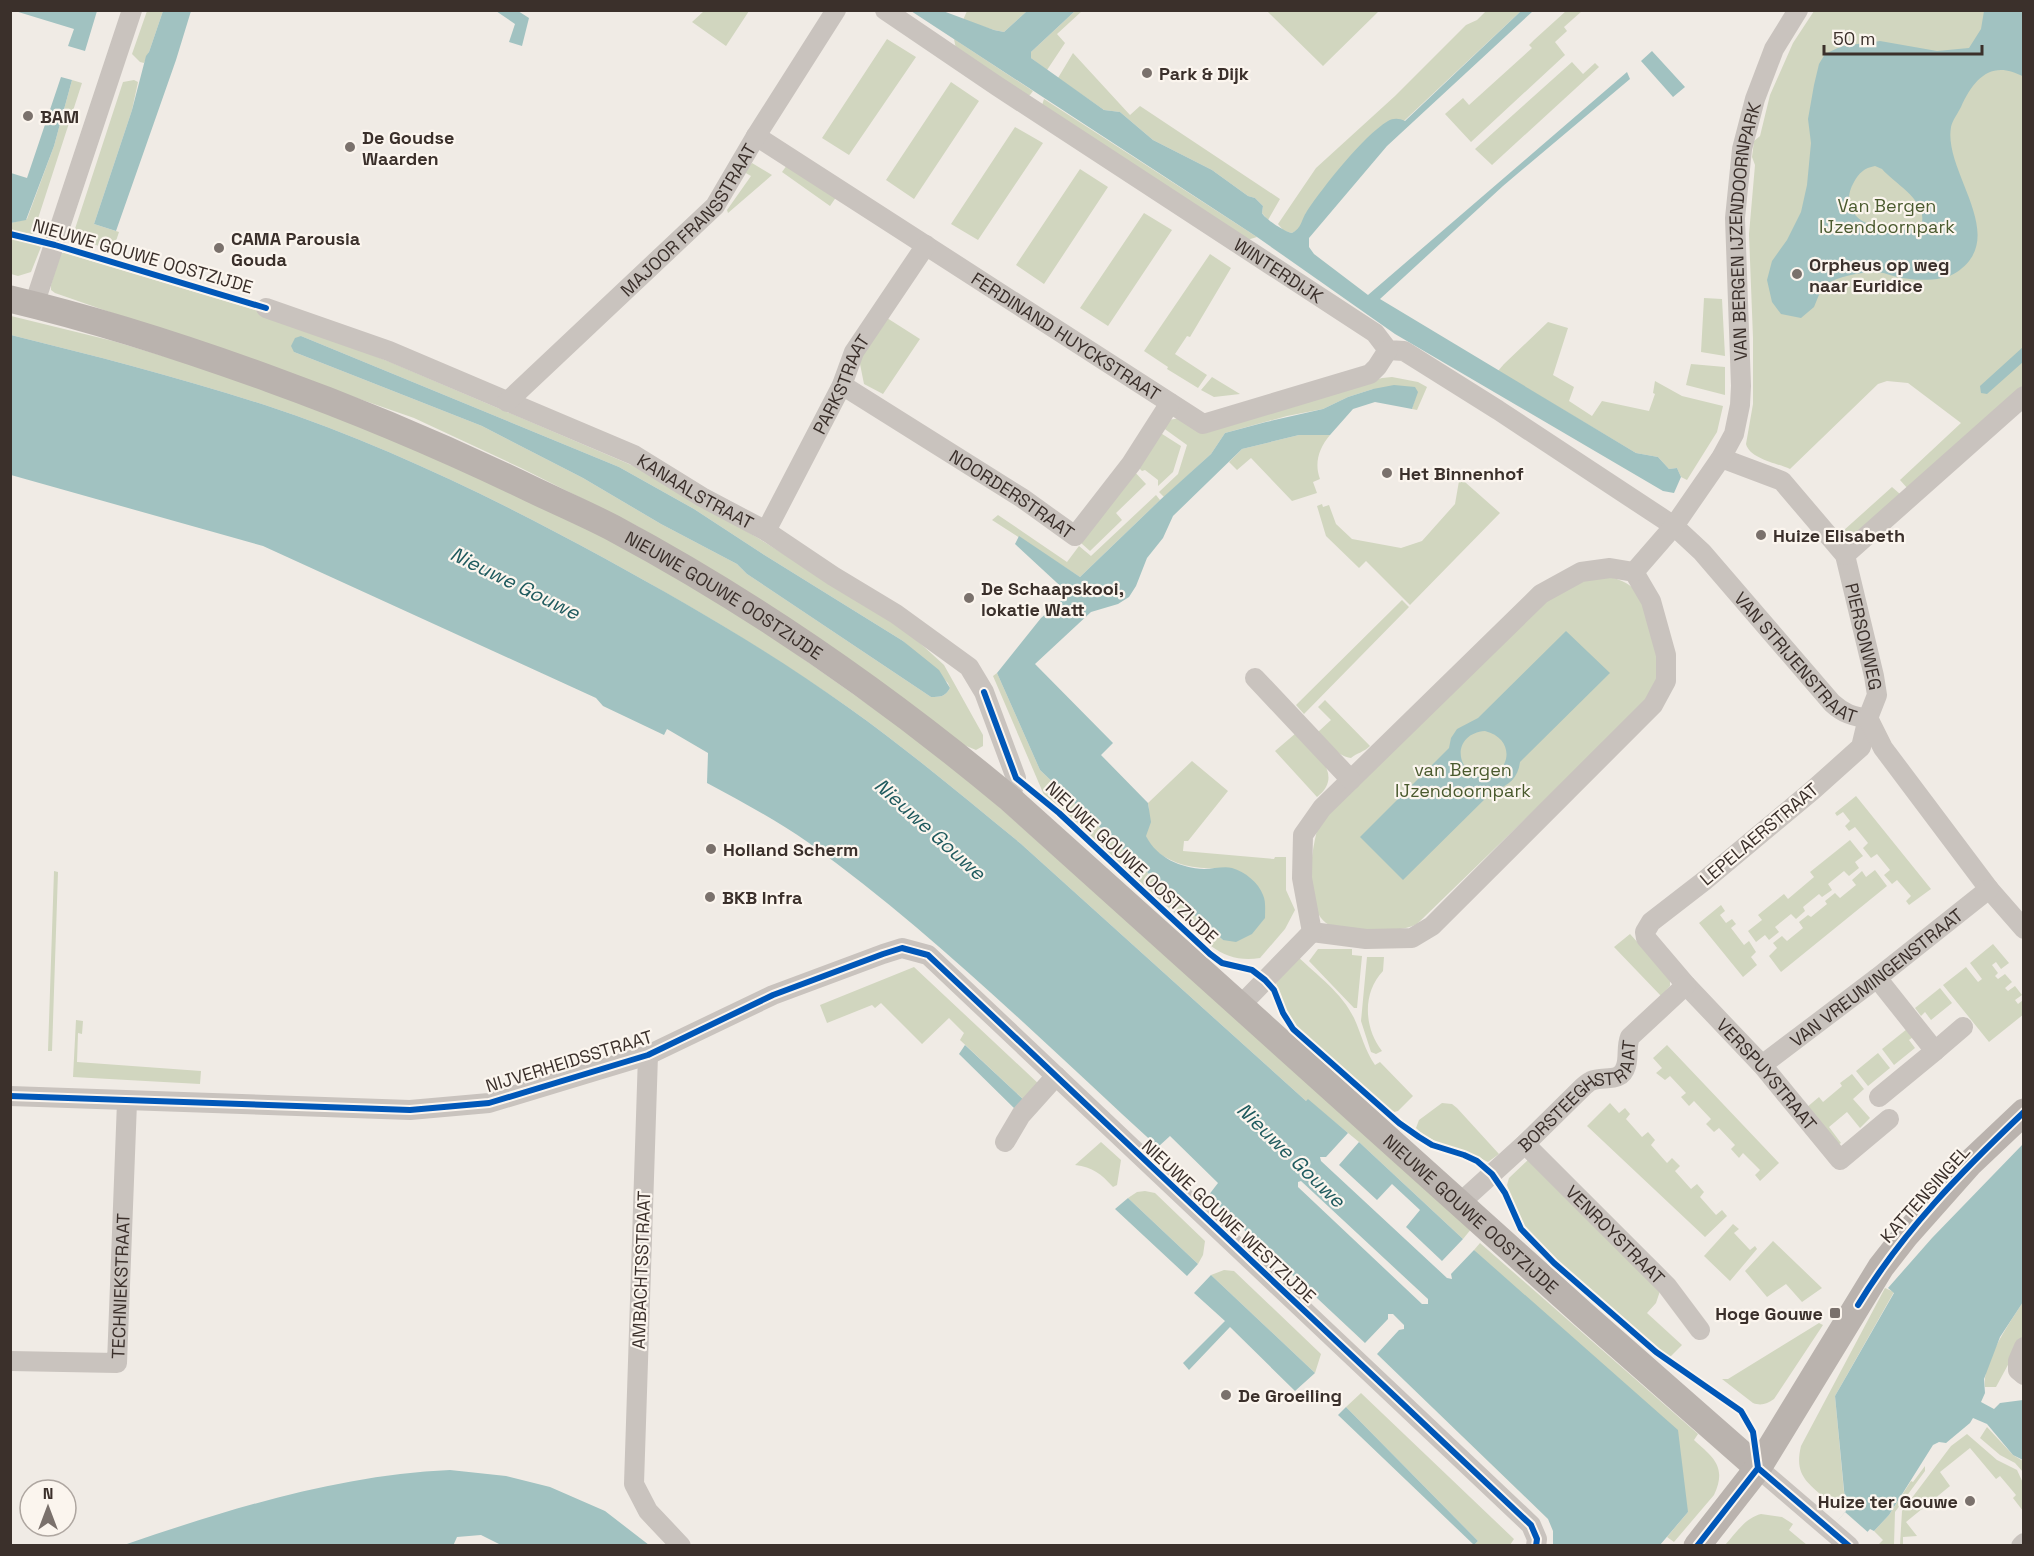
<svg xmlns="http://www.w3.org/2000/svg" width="2034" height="1556" viewBox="0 0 2034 1556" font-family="'Space Grotesk',sans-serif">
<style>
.green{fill:#d1d6bf;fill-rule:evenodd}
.water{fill:#a1c2c1;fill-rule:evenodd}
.pier{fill:#f0ebe5}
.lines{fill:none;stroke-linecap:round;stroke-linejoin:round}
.minor{stroke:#c9c3be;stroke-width:20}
.secondary{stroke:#bab3ae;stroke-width:27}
.cycleway-casing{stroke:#fbf5ee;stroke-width:10}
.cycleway{stroke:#0057b8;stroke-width:6}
.poi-dot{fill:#7a716c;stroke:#fbf5ee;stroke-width:2}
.labels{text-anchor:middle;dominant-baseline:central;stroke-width:4.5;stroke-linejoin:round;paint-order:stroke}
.poi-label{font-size:18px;font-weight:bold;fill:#3b302b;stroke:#fbf5ee;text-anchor:start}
.park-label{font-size:18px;fill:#4a5a2e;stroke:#fbf5ee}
.street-label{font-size:18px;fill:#3b302b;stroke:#fbf5ee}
.water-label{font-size:20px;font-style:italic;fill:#1f5a5e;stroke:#fbf5ee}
</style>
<rect width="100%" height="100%" fill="#f0ebe5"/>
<path class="green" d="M147,11H163L149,52L144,63L140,62L132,54Z
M704,11V10L749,11L726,46L692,22Z
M967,11H1027L1004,32L994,30L963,20Z
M1075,11H1082L1057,34L1065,43L1047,70L1031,58V52Z
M1267,11H1379L1323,66Z
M1486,11H1521L1306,213L1300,229L1292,233L1284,231L1278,224L1316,168L1395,96L1466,25L1477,20Z
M1566,11H1582L1564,27L1567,31L1555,42L1565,55L1471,142L1445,114L1463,98L1469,105L1532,48L1529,45L1534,40Z
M1814,11H2023V387L1908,489L1900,480L1961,423L1908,383L1887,381L1878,384L1790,469C1777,463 1750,459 1746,444L1753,404V338L1749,234L1755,165L1752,157L1754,141L1760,136L1770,95L1793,43Z
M887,39L916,57L849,155L822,138Z
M954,39L1033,91L1030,95H1027L956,49Z
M1073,53L1130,115L1140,106L1280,199L1268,220L1262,213L1263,206L1255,198L1248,196L1212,170L1153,140L1120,112L1104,110L1058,78Z
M1572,62L1583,74L1595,63L1599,67L1492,165L1475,149Z
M72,80L82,83L33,234L11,231V223L27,219L54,146Z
M134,80L138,82L132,110L94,224L119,232L113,250L72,238L123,82Z
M951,82L979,101L914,199L886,180Z
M1044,99L1257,237L1247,240L1042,105Z
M1015,127L1043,143L978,240L951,224Z
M790,161L839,193L830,206L782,172Z
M752,163L772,175L728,213L727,210L751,176L744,172Z
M1080,169L1108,187L1044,284L1016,265Z
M1144,213L1172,230L1108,326L1080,308Z
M11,238L26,241L41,247L31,272L18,276L11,274Z
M60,253H65L262,312L390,362L636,467L758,538L909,633L944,665L983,735V746L976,750L964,745L639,527L521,468L414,418L55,293L51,290V285ZM301,336L619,467L694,509L766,556L903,641L948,683L950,688C945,697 940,697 931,697L747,574L737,564L661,524L583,478L482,426L294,352Z
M1210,254L1231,268L1190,337L1187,336L1175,354L1207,375L1198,388L1167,369L1168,367L1144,351Z
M1704,298L1722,299L1725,356L1701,352Z
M11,316L113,341L226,375L431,452L606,536L734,610L944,758L1472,1228L1463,1239L1359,1142L1308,1100L1306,1101L1020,843C964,797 908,750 849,708C771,653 688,604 604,558C496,499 383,444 265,405C181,378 96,356 11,335Z
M887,318L920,339L883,394L864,384L859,359Z
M1548,322L1568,328L1553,375L1574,387L1569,401L1592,416L1602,401L1649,411L1655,394L1653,393L1655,381L1682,396L1723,406L1717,432L1687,480L1681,477L1677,468L1669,469L1658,457L1636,453L1498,371L1504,364Z
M1691,364L1725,367V395L1686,385Z
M1212,377L1240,394L1214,397L1201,390Z
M1392,377L1418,382L1427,387L1417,410L1412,409L1417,392L1373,389L1348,397L1323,409L1287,416L1225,433L1211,454L1164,497L1159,492L1178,474L1187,445L1162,427L1168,420L1181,418L1211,427L1382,378Z
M1159,432L1181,446L1173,472L1158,486V480L1145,470L1142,471L1136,465Z
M1299,435H1330C1319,448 1314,463 1320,479L1313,482L1317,493L1292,501L1251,458L1237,470L1229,462L1242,449Z
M1133,470L1146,484L1116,513L1122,520L1090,551L1081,543Z
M1457,475L1500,513L1410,605L1366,561L1359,568L1326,536L1317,506L1322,504L1323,507L1329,505L1336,524L1352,539L1401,548L1422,541L1455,504L1459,481Z
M1892,487L1900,494L1859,534L1851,535L1843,531Z
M1156,495L1160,500L1080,577L992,520L998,515L1067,562L1079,546L1091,556Z
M1589,574C1611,577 1629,578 1641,598L1662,660L1651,697L1417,924C1401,932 1386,929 1368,929C1359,929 1349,931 1340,929C1298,921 1311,851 1319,823L1542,599Z
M1402,600L1409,607L1304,714L1296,705Z
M997,673L1040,770L1169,893L1223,940L1232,868C1204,869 1179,869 1156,851C1152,848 1147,841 1146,836C1146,824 1151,815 1148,803L1192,761L1228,791L1188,841H1184L1183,851L1274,859L1275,857H1286V890L1295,910L1285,929L1260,958C1241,961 1226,957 1211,946L1044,795L993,676Z
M1325,700L1370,746C1364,752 1357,753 1351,758C1337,756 1327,742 1318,732L1331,720L1318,707Z
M1296,733C1313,751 1346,774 1317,797L1275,751Z
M1856,796L1931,889L1909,905L1906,901L1911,896L1897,880L1892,884L1884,875L1890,870L1877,854L1871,858L1863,848L1868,843L1855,827L1849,831L1845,826L1850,821L1843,812L1837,816L1835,813Z
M1850,840L1863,856L1855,862L1859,868L1849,876L1844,871L1828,884L1832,890L1822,897L1819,894L1803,907L1805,911L1796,919L1791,914L1775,927L1779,932L1769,940L1765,935L1756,942L1748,931L1762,920L1758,915L1784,894L1788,899L1814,877L1810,872Z
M1875,870L1887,886L1781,972L1769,956L1777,948L1773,943L1782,936L1787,941L1803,928L1799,922L1808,915L1811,917L1827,904L1825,901L1835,893L1840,898L1856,885L1852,880L1862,871L1866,877Z
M54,871L58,872L52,1051H48Z
M1721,905L1725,911L1720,915L1726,923L1732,919L1736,924L1731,928L1744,945L1749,941L1756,952L1751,957L1757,965L1743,977L1699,923Z
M1630,934L1670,978V986L1661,996L1614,947Z
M1993,944L2009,963L2001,969L1996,962L1992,965L1998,973L1995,976L1998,979L2005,974L2012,982L2005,988L2008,991L2015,986L2022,995L2015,1000L2018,1004L2023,1000L2024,1014L1989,1042L1943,985L1966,967L1978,982L1982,979L1970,963Z
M1318,949H1352V955L1362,956L1357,1008H1354L1309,961Z
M1297,956C1317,975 1342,993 1354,1018C1361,1033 1365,1051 1375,1065L1380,1062L1413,1096L1398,1111L1394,1112L1377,1100L1294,1024L1285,1010L1276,983Z
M1367,957H1384L1383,971C1362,993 1364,1028 1382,1051L1376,1054L1371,1052L1361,1021Z
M914,967L1041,1086L1026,1102L960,1040L964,1033L949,1018L922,1044L881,1003L875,1008L872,1005L827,1023L820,1005Z
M1940,988L1952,1003L1931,1020L1925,1012L1921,1016L1915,1008Z
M76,1020L83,1021L82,1034L78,1033L77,1062L201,1071L200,1084L73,1077Z
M1907,1029L1913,1037L1909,1040L1915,1048L1894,1065L1882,1049Z
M1667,1045L1779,1163L1760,1181L1755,1175L1760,1170L1743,1153L1739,1158L1731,1149L1735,1145L1719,1128L1714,1132L1706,1124L1711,1119L1694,1101L1689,1106L1681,1097L1686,1093L1670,1076L1665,1080L1656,1073L1662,1068L1653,1058Z
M1878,1053L1890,1068L1868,1086L1856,1071Z
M1852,1074L1864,1089L1853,1099L1870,1118L1860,1128L1847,1112L1829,1127L1841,1143L1836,1146L1806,1108L1819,1097L1823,1102L1842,1086L1840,1083Z
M1442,1103L1452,1104L1457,1108L1499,1154L1488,1162C1465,1149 1433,1146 1416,1128L1419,1120Z
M1610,1103L1619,1113L1625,1108L1630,1114L1626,1119L1642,1137L1648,1132L1655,1140L1651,1145L1667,1163L1672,1158L1680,1166L1675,1171L1691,1189L1697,1184L1704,1192L1700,1197L1716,1215L1722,1210L1727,1216L1705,1237L1587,1126Z
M1101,1142L1121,1160L1117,1185L1113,1187C1101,1174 1093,1167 1075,1165Z
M1529,1159L1660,1291L1656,1303L1647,1313L1682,1345L1670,1357L1632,1327L1574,1276L1549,1253L1524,1225L1517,1213L1507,1185L1509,1178Z
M1145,1191L1155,1193L1205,1241L1203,1255L1198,1264L1128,1198L1137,1192Z
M1733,1224L1739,1229L1734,1233L1750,1250L1755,1246L1757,1249L1730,1281L1704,1256Z
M1773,1241L1822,1288L1802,1302L1786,1284L1767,1297L1745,1271Z
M1480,1243L1698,1434L1694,1440C1714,1458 1727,1467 1714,1495L1674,1542L1667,1537L1688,1512L1474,1250Z
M1224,1270L1234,1271L1321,1354L1315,1373L1211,1275Z
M1885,1288L1894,1292L1835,1396L1845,1503L1843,1506L1831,1496L1827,1500C1807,1482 1794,1475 1801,1446Z
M2023,1302V1337L1996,1387H1985C1982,1362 2010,1322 2023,1302Z
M1819,1323L1823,1325L1774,1399C1767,1404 1761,1406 1753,1403L1722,1379H1728Z
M1361,1393L1514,1539L1510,1545H1474L1478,1541L1346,1407Z
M1987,1427L2013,1455L2023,1461V1472L2015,1463L2000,1455L1980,1438Z
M1967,1434L1997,1460L2017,1470L2023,1483V1511L2013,1498L2016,1495L2000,1476L1996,1479L1970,1448L1940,1472L1950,1486L1906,1522L1917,1536L1903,1537V1545H1900L1902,1511L1951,1446Z
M1925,1466V1471L1895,1512L1894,1545H1881L1879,1544L1883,1540L1874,1531L1889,1515L1911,1481L1913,1482Z
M1761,1514L1782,1517L1793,1524L1789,1530L1807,1545H1725C1736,1533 1745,1518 1761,1514Z"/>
<path class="water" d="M1042,10L1075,11L1031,52V58L1104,110L1120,112L1153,140L1212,170L1248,196L1255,198L1263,206L1262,213C1265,219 1285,232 1292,233C1302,228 1301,220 1307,211C1324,186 1362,137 1388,121C1393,118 1399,118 1405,121L1521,11H1533L1387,146L1309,238V247L1314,254L1368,295L1627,72L1630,79L1503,186L1380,299L1636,453L1658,457L1669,469L1677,468L1681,477L1674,493L1663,491L1395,334L1257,237L911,11H943L994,30L1004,32L1027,11Z
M15,11L97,10V11L85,51L68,46L74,29Z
M163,11H191L176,60L116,231L94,224L132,110L146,56L149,52Z
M496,11H518L529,18L522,46L509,42L515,24Z
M1984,11H2023L2024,77C1992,59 1974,78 1961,107C1958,113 1952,121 1951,127C1943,172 2010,236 1957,272C1942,282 1915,281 1898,277C1891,276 1884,272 1876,272C1858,272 1839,277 1823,285L1814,307L1801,318L1781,314L1772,302L1767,280L1772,261L1787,240L1801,212L1807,185L1811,143L1808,119L1814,85L1819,64L1825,54L1842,46L1880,41L1937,51L1969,48L1981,29ZM1875,166L1882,169C1895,184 1926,200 1922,222C1919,225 1914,228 1910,229C1881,235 1833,219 1854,182C1859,173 1864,168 1875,166Z
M1652,51L1685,87L1673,97L1641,61Z
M61,77L72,80L54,146L26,220L11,223V173L27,178Z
M11,335C96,356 181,378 265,405C383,444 496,499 604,558C688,604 771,652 849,708C908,750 964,797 1020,843L1306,1101L1308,1099L1348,1133L1326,1157H1320L1321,1161L1447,1278L1452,1279L1451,1274L1474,1250L1678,1430L1688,1512L1660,1545H1553V1531L1548,1519L1377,1354L1399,1330L1404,1329V1325L1393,1314H1388V1319L1365,1343L1208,1196L1218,1183L1170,1136L1158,1147C1044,1043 934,933 809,843C776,820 742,802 707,783L708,753L667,729L664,735L603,706L596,698L263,546L11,475ZM1301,1181L1428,1299V1304H1422L1298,1187V1182Z
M301,336L619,467L694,509L766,556L903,641L939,670L950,688C945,697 940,697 931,697L747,574L737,564L661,524L583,478L482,426L294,352L291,346L295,338Z
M2023,347V362L1987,394L1981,393L1980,386Z
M1394,385L1415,387L1418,392L1412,409L1375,402L1353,409L1330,435H1299L1242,449L1173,516L1163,538L1147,558L1136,586L1129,597L1118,604L1091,612L1035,664L1113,743L1101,755L1148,803L1151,822L1146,836C1157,858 1181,868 1204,869C1213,869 1224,866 1232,868C1245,872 1258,882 1263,895C1266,901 1265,911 1265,918L1252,934L1236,942L1223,940L1169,893L1040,770L997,673L1041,618L1069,594L1015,544L1019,536L1080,577L1160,500L1211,454L1225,433L1266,422L1323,409L1348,397L1373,389Z
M1566,631L1610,673L1520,762C1518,778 1509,786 1494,790L1403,880L1360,837L1449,748L1451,738L1457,729L1478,718ZM1485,731C1518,739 1511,779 1478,777C1452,765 1456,733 1485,731Z
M965,1045L1026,1102L1017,1111L959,1054Z
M1359,1142L1463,1239L1442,1261L1406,1227L1420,1210L1392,1184L1377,1200L1339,1165Z
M2023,1144V1302L2000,1337L1984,1379L1985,1393L1981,1402L1994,1409L2000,1403L2023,1400V1460L2013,1455L1987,1424L1973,1418L1970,1423L1946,1443L1939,1442L1933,1445L1889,1515L1874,1531L1870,1529L1856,1545L1817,1546L1846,1511L1835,1396L1894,1293L1888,1288L1932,1238Z
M1128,1198L1198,1264L1187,1276L1115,1209Z
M1211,1275L1315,1373L1295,1391L1230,1327L1189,1370L1183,1363L1225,1321L1194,1293Z
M1346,1407L1478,1541L1474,1545L1338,1415Z
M450,1470L506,1476L550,1487L605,1511L649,1545L503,1546L481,1535L457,1537L453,1546L124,1545C229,1509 338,1475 450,1470Z"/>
<path class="pier" d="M1845,1512L1870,1534L1859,1546L1816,1545Z"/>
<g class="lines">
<g class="minor">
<path id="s1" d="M885,10L997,86L1375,333L1388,350L1404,351L1498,410L1674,526L1702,552L1832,703C1843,713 1853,717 1868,718"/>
<path id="s2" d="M756,136L1203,424L1370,374L1377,367L1388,350"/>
<path d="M34,305L132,10"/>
<path id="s3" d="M266,308L389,351L634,455L702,497L766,531L833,576L896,614L969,667L984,692L1016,778L1010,799"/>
<path id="s4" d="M842,385L1022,498L1075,536L1131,464L1170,403"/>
<path id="s5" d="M507,402L715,206L756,136L836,10"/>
<path id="s6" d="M1721,458L1782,481L1845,555L1874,676L1877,695L1868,718L1861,747L1813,790L1704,881L1651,922L1645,932L1646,938L1686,985L1762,1065L1840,1160L1889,1119"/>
<path id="s7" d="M766,531L842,385L854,352L926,245"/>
<path d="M1845,555L2024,396"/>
<path d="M1610,568L1634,572L1651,601L1666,655V681L1653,705L1432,926L1412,938L1366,939L1312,932L1302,878L1303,835L1322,808L1541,594L1581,572Z"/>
<path id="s8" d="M1634,572L1674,526L1721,458L1734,434L1740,405L1741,386L1735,218L1742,149L1755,99L1774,49L1798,10"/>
<path d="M1255,678L1351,780"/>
<path d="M1868,718L1883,748L1989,889L2024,929"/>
<path d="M1877,978L1935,1051L1879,1097"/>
<path d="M1240,1006L1312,932"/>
<path d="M1935,1051L1963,1027"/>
<path d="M648,1055L634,1484L648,1511L681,1546"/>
<path id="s9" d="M1762,1065L1877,978L1989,889"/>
<path d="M10,1096L410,1110L489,1103L648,1055L773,995L883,954L902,948L928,955L1531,1525L1537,1539L1536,1546"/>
<path d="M1005,1142L1021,1115L1056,1076"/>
<path id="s10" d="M1525,1144L1667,1286L1700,1330"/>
<path id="s11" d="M1460,1203L1525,1144L1583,1087C1584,1086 1590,1081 1591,1081C1603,1075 1621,1084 1626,1066C1629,1057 1626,1047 1630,1037L1686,985"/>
<path d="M2024,1347L2018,1361V1370L2024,1375"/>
<path id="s12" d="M10,1361L117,1363L127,1102"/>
<path d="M1758,1468L1849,1546"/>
<path d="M2021,1546L2024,1543"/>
</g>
<g class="secondary">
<path id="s13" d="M10,299C98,320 185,348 270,379C359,411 446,448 531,489C558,502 586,514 613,528C755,604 887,696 1010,799L1584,1315L1758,1468"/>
<path d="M1697,1546L1758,1468L1881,1267L1906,1235L1969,1164L2024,1112"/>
</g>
<g class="cycleway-casing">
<path id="cycleway" d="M10,234L55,245L266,308
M984,692L1016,778L1059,813L1210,954L1222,963L1252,970L1265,980L1274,990L1283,1013L1293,1029L1399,1123L1419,1137L1432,1145L1464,1155L1477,1161L1492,1174L1505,1193L1521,1229L1554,1263L1656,1352L1741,1411L1753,1432L1758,1468
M10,1096L410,1110L489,1103L648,1055L773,995L883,954L902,948L928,955L1531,1525L1537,1539L1536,1546
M1858,1305C1903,1231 1962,1171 2024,1112
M1758,1468L1849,1546
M1697,1546L1758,1468"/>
</g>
<use href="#cycleway" class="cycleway"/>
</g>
<g class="poi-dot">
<circle cx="1147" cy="73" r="6"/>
<circle cx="28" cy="116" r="6"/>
<circle cx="350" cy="147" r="6"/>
<circle cx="219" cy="248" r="6"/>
<circle cx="1797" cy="274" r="6"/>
<circle cx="1387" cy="473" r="6"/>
<circle cx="1761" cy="535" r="6"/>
<circle cx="969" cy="598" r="6"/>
<circle cx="711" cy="849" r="6"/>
<circle cx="710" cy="897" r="6"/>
<rect x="1829" y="1307" width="12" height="12" rx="3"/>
<circle cx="1226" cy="1395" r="6"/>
<circle cx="1970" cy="1501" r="6"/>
</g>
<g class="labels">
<g class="poi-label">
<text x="1159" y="73">Park &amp; Dijk</text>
<text x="40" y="116">BAM</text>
<text x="362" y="137">De Goudse<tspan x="362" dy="21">Waarden</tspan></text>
<text x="231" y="238">CAMA Parousia<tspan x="231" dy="21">Gouda</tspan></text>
<text x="1809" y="264">Orpheus op weg<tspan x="1809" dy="21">naar Euridice</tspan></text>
<text x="1399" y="473">Het Binnenhof</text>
<text x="1773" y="535">Huize Elisabeth</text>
<text x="981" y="588">De Schaapskooi,<tspan x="981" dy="21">lokatie Watt</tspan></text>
<text x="723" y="849">Holland Scherm</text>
<text x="722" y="897">BKB Infra</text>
<text x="1823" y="1313" text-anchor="end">Hoge Gouwe</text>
<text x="1238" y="1395">De Groeiling</text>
<text x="1958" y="1501" text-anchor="end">Huize ter Gouwe</text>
</g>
<g class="park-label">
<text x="1887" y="205">Van Bergen<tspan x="1887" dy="21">IJzendoornpark</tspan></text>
<text x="1463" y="769">van Bergen<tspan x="1463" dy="21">IJzendoornpark</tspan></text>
</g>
<g class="street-label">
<text stroke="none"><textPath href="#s5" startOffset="258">MAJOOR FRANSSTRAAT</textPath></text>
<text stroke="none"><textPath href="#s8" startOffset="375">VAN BERGEN IJZENDOORNPARK</textPath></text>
<text transform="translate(143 256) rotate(16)">NIEUWE GOUWE OOSTZIJDE</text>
<text stroke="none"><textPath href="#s1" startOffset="472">WINTERDIJK</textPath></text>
<text stroke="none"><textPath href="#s2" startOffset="369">FERDINAND HUYCKSTRAAT</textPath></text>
<text stroke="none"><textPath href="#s7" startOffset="165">PARKSTRAAT</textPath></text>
<text stroke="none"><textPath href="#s4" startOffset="202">NOORDERSTRAAT</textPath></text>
<text stroke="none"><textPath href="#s3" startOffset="468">KANAALSTRAAT</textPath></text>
<text stroke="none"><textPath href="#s13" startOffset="776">NIEUWE GOUWE OOSTZIJDE</textPath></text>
<text stroke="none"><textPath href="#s6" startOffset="246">PIERSONWEG</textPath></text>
<text stroke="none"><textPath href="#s1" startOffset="1126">VAN STRIJENSTRAAT</textPath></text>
<text transform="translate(1759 834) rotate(-40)">LEPELAERSTRAAT</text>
<text transform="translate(1132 862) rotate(43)">NIEUWE GOUWE OOSTZIJDE</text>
<text stroke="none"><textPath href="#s9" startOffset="144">VAN VREUMINGENSTRAAT</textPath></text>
<text transform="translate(569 1061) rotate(-17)">NIJVERHEIDSSTRAAT</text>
<text stroke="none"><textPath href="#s6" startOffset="834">VERSPUYSTRAAT</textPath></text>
<text stroke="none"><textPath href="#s11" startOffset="164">BORSTEEGHSTRAAT</textPath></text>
<text transform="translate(1925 1194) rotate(-48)">KATTENSINGEL</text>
<text stroke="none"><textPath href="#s13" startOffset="1748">NIEUWE GOUWE OOSTZIJDE</textPath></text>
<text transform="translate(1229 1221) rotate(43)">NIEUWE GOUWE WESTZIJDE</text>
<text stroke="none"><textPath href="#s10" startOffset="128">VENROYSTRAAT</textPath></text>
<text transform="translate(641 1270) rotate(-88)">AMBACHTSSTRAAT</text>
<text stroke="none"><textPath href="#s12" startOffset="184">TECHNIEKSTRAAT</textPath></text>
</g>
<g class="water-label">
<text transform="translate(515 583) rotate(26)">Nieuwe Gouwe</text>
<text transform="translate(930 829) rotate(42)">Nieuwe Gouwe</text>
<text transform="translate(1291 1155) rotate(44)">Nieuwe Gouwe</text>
</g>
</g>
<rect width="2034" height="1556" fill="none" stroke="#3b302b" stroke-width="24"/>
<g transform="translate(48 1508)"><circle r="28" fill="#fbf5ee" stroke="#aea6a0" stroke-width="1.5"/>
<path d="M0-4.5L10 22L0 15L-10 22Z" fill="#7a716c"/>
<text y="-9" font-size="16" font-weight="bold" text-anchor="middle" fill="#3b302b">N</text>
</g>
<path d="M1824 45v9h158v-9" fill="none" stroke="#3b302b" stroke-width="3"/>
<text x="1833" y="45" font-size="18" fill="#3b302b" stroke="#fbf5ee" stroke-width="4.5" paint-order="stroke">50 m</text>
</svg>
